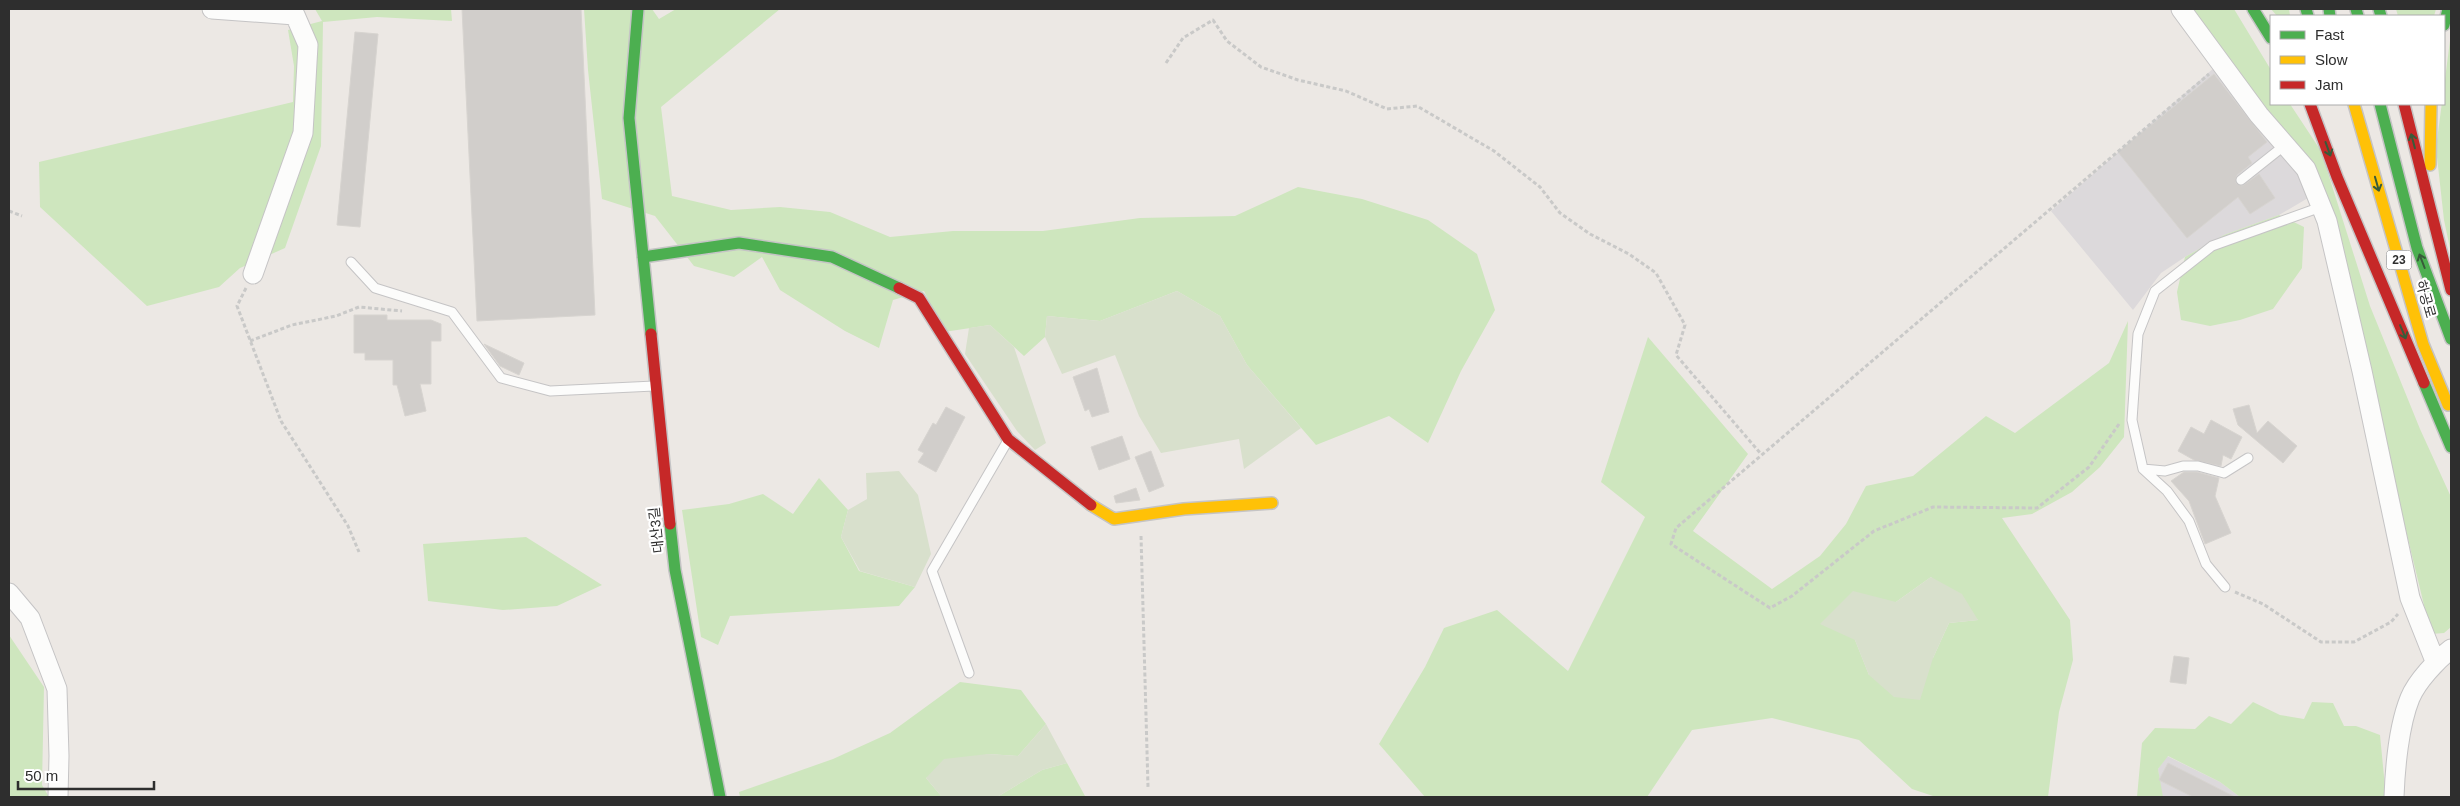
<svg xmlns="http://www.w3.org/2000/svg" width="2460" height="806" viewBox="0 0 2460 806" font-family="Arial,'Noto Sans KR',sans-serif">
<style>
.industrial{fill:#dcd9db}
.green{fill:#cee6be;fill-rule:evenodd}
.cemetery{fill:#d8e0cc}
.building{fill:#d1cecb;stroke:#d7d4d0}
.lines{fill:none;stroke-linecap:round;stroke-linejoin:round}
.lane-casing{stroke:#c5c4c5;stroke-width:11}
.street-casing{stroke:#c5c4c5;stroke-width:21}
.fast-casing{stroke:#c5c4c5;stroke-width:14}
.slow-casing{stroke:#c5c4c5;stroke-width:14}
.jam-casing{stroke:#c5c4c5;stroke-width:14}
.path{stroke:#c9c9c8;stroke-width:3;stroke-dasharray:4 2.5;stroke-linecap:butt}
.lane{stroke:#fcfcfb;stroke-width:9}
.street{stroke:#fcfcfb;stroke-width:19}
.fast{stroke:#4caf50;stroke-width:11}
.slow{stroke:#ffc107;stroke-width:11}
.jam{stroke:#c62828;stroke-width:11}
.oneway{stroke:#385b3a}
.labels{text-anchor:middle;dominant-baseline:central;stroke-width:4.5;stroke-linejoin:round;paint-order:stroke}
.shield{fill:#fff;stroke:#6d6d6d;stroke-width:1}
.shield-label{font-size:12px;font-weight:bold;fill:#2e2e2e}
.street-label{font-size:14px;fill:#2e2e2e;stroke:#fff}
</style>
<rect width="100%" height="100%" fill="#ece8e4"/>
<path class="industrial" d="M2215,67L2301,173L2308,198L2279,215L2224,235L2185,257L2161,273L2133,310L2051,211Z
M2167,756L2220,782L2240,797H2162L2158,769Z"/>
<path class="green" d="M315,9H451L452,21L377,17L323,22L321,146L285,248L240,268L219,287L147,306L40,207L39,162L293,102L294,66L288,30L322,21Z
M584,9H652L659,19L676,9H780L661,107L672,196L731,210L780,207L830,212L890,237L953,231H1043L1140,218L1235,216L1298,187L1362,199L1428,220L1477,254L1495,310L1461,371L1428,443L1389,416L1316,445L1247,365L1220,316L1177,291L1100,321L1047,316L1045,337L1024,356L990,325L944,332L924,291L893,300L879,348L845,331L780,290L762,257L734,277L694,266L655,216L602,199L588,70Z
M2191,9H2234L2271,70V104H2290L2321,151L2370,306L2420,429L2451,497V627L2444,633L2431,634L2376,407L2300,155Z
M2271,9H2289L2290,16H2277Z
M2396,9H2436L2434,16H2398Z
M2451,33V253L2444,220L2436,148Z
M2279,215L2304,227L2302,268L2273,309L2240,320L2210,326L2181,320L2177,292L2185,257L2224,235Z
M2128,321L2124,437L2100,467L2072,492L2032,514L2002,518L2070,620L2073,660L2059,712L2048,797H1936L1912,789L1859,740L1772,718L1692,730L1647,797H1425L1379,744L1425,667L1444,628L1497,610L1568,671L1645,517L1601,482L1648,337L1748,454L1693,531L1772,589L1820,556L1846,524L1866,486L1913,476L1986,416L2015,433L2109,363ZM1931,577L1978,620L1949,623L1933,658L1869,675L1855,640L1896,602Z
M819,478L848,510L841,537L859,571L915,587L899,606L730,616L718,645L701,637L682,510L729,504L763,494L793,514Z
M526,537L602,585L557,606L503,610L428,601L423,544Z
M9,635L44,687L42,785L49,797H9Z
M960,682L1021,690L1046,724L1018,756L988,754L926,778L942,797H740L739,792L833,759L890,733Z
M2253,702L2280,715L2304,719L2312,702L2333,703L2344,726H2356L2380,735L2386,797H2240L2220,782L2168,756L2158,769L2163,797H2137L2142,743L2155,728L2195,729L2209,716L2231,724Z
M1067,763L1085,796L997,797L1042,770Z"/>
<path class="cemetery" d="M1177,291L1220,316L1247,365L1301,428L1244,469L1239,439L1161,453L1139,416L1115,355L1062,374L1045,337L1047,316L1100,321Z
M990,325L1014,347L1046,443L1035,450L1017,431L965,354L969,328Z
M899,471L918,495L931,554L915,587L860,571L841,537L848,510L867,499L866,473Z
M1931,577L1962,594L1978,620L1949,623L1933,658L1920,700L1894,697L1869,675L1855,640L1820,624L1853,591L1896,602Z
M1046,724L1067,763L1042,770L997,797H942L926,778L944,759L988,754L1018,756Z"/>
<path class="building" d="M462,9H581L595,315L477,321Z
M355,32L378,34L360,227L337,225Z
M2214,74L2267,142L2248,157L2252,163L2237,175L2236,183L2242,186L2259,174L2275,198L2250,214L2238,197L2187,238L2118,152Z
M354,315H387V320H431L441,324V341H431V384H420L426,411L405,416L397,385H393V360H365V353H354Z
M484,344L524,363L519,375L500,366Z
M1097,368L1109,412L1092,417L1089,409L1085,411L1073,377Z
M2249,405L2257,433L2268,421L2297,446L2283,463L2238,425L2233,409Z
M946,407L965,417L936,472L918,462L924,453L918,450L933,423L936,425Z
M2211,420L2242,437L2231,459L2223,455L2221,466L2194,460L2178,451L2191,427L2204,434Z
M1122,436L1130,459L1099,470L1091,447Z
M1151,451L1164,486L1149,492L1135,457Z
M2184,472H2197L2219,478L2215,496L2231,533L2205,544L2189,501L2171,481Z
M1136,488L1140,500L1116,503L1114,496Z
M2174,656L2189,658L2186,684L2170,682Z
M2168,763L2235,797H2193L2159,780Z"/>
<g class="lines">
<g class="lane-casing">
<path id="lane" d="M2241,180L2285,145
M351,262L375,288L452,312L501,378L550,391L654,386
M2143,469L2165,471L2183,466H2198L2224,473L2248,458
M2225,587L2206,564L2189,521L2167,491L2143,469L2132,420L2138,334L2155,291L2212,246L2321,207
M969,673L932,571L1007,442"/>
</g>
<g class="street-casing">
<path id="street" d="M212,9L295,15L308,45L303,133L253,274
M2181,9L2259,115L2306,169L2327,221L2362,371L2410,598L2435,661
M9,593L30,618L57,689L59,756L58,797
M2394,797C2395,769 2399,725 2410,698C2417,681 2437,660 2451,649"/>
</g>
<g class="fast-casing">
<path id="fast" d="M638,9L629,118L651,334
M2253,9L2271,38
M2306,9L2308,16
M2329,9L2330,16
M2356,9L2358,16
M2379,9L2381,16
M2444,25L2448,9
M2380,104L2417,248L2451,339
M643,257L739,243L832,257L899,288
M2424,383L2451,447
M670,524L675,570L720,797"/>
</g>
<g class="slow-casing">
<path id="slow" d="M2354,104L2423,344L2448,405
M2430,165L2431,104
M1091,505L1114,519L1184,509L1272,503"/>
</g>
<g class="jam-casing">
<path id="jam" d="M2310,104L2337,177L2424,383
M2404,104L2451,290
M899,288L919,298L1008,439L1091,505
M651,334L670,524"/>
</g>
<path class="path" d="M1166,63L1183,38L1213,20L1227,41L1261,67L1298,80L1346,91L1387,109L1417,106L1494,151L1540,187L1560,213L1590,234L1629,254L1656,273L1685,325L1676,355L1761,454
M9,211L22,216
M246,288L237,306L281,421L348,526L359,552
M250,341L292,325L336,316L359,307L402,311
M2119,424L2089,467L2037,508L1933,507L1874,531L1792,596L1770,608L1671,544L1676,528L2209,74
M1141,536L1148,787
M2235,592L2263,604L2321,642H2354L2391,622L2398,614"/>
<use href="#lane" class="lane"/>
<use href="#street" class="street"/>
<use href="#fast" class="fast"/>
<use href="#slow" class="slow"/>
<use href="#jam" class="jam"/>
</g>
<defs><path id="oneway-shaft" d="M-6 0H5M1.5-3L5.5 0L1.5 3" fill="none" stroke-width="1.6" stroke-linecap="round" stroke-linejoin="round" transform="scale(1.25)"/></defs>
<g class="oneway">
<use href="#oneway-shaft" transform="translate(2413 141) rotate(-105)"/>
<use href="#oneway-shaft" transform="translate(2328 149) rotate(70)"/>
<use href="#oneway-shaft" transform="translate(2377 184) rotate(74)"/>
<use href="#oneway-shaft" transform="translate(2422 261) rotate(-111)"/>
<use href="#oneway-shaft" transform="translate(2403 332) rotate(67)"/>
</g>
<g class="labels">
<rect class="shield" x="2386.5" y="250.5" width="25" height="19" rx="4"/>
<g class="shield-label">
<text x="2399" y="260">23</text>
</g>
<g class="street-label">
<text transform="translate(2426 299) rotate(74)">하공로</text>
<text transform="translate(656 530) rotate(-96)">대산3길</text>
</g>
</g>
<rect width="2460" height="806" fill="none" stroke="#2e2e2e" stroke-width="20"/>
<rect x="2270" y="15" width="175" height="90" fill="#ffffff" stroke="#ababab"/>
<rect x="2280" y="31" width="25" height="8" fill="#4caf50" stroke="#ababab"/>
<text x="2315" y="40" font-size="15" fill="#2e2e2e">Fast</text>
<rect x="2280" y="56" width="25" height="8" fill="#ffc107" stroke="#ababab"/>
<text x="2315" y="65" font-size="15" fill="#2e2e2e">Slow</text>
<rect x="2280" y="81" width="25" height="8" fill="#c62828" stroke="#ababab"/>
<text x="2315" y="90" font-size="15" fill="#2e2e2e">Jam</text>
<path d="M18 781v8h136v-8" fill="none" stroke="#2e2e2e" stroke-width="2.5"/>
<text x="25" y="781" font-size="15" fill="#2e2e2e" stroke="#ffffff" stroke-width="4" paint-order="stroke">50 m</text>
</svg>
